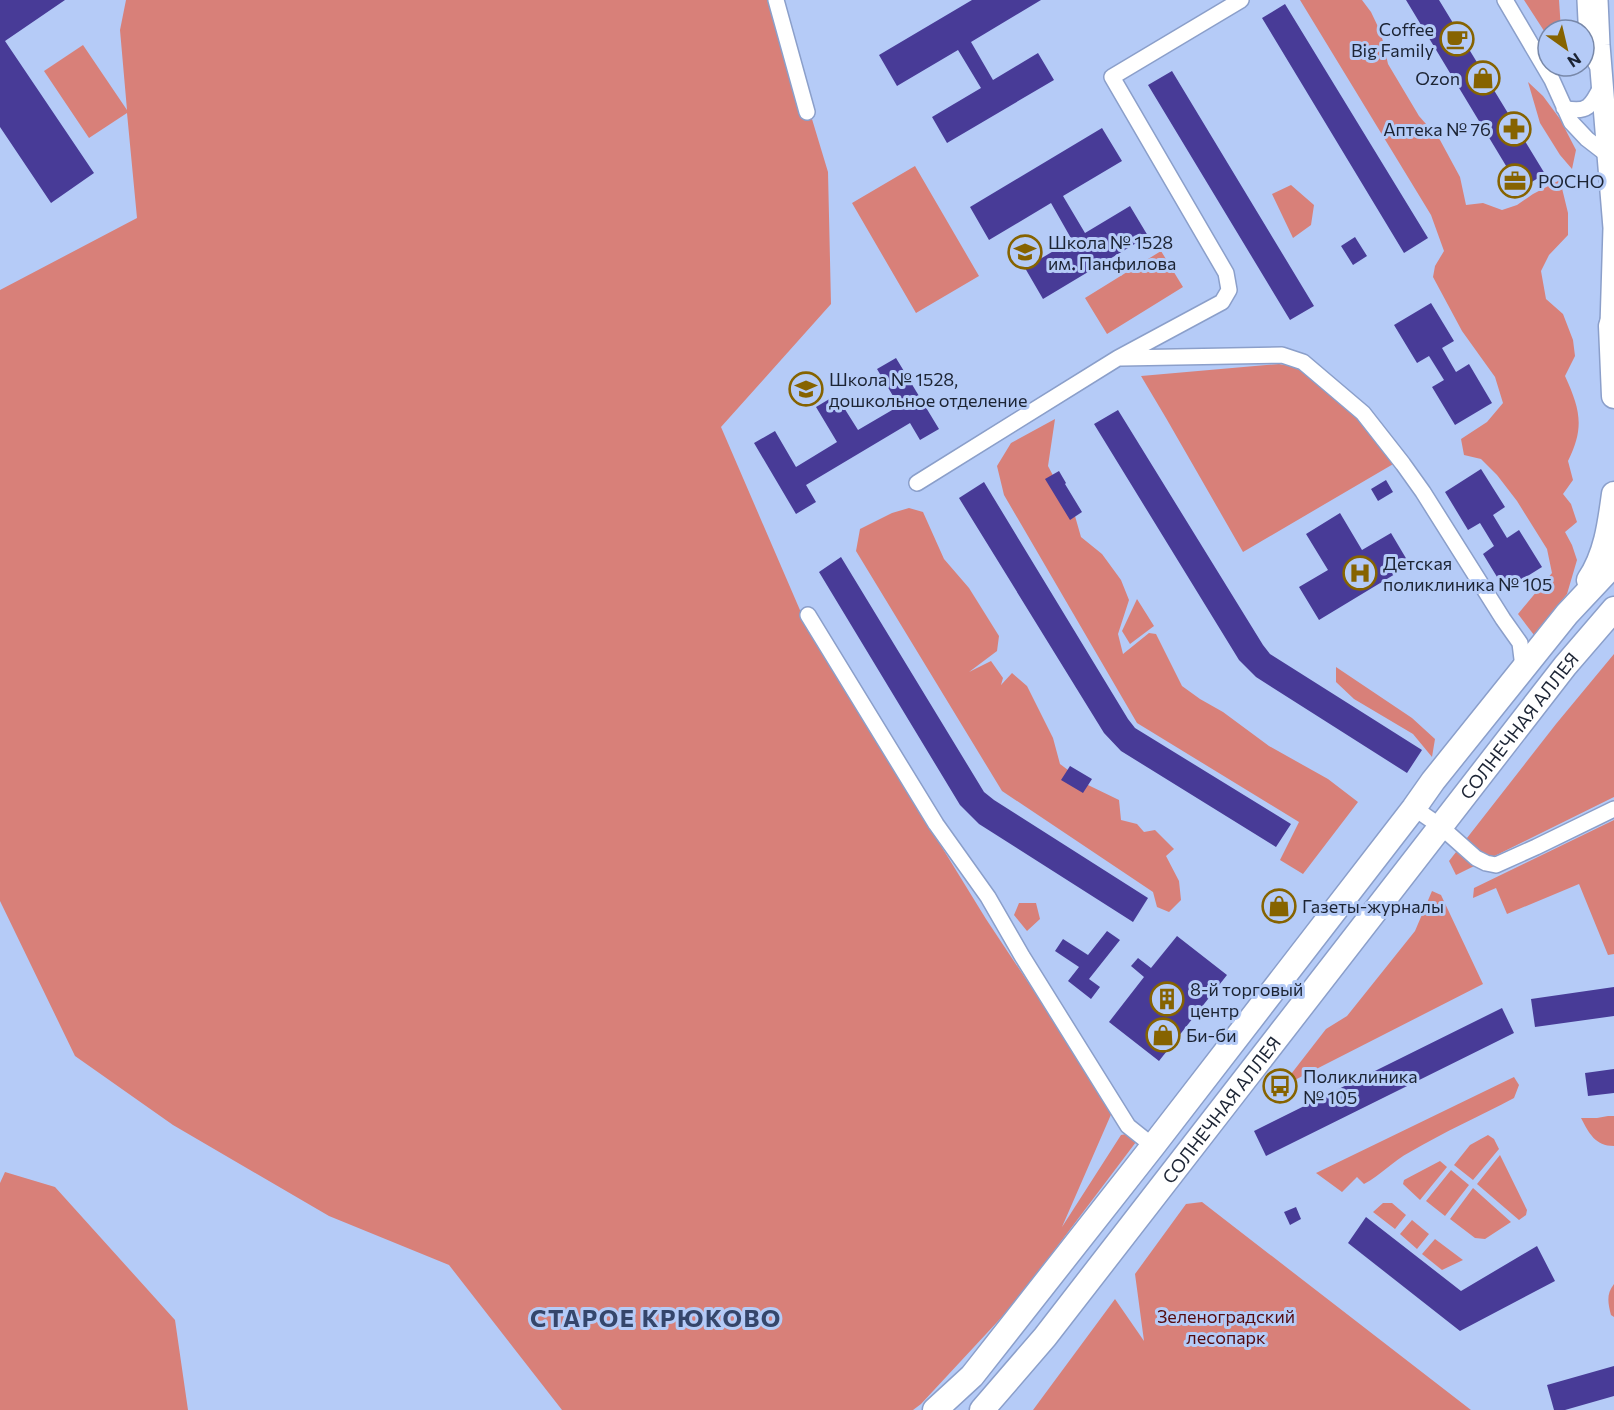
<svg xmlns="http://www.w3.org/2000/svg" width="1614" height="1410" viewBox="0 0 1614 1410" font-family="Commissioner,sans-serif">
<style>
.green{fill:#d88079}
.building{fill:#483b97}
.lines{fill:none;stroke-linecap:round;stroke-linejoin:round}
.minor-casing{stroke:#8b9fca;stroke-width:18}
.secondary-casing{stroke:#8b9fca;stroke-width:24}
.primary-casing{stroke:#8b9fca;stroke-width:27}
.minor{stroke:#fff;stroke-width:15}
.secondary{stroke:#fff;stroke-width:21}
.primary{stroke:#fff;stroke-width:24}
.labels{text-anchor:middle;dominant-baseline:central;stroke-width:6;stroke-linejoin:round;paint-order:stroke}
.poi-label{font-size:18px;fill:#1c2434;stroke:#b5cbf7;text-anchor:start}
.street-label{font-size:18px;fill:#1c2434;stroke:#b5cbf7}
.park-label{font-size:18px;fill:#550b0e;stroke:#b5cbf7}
.district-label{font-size:24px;font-weight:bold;letter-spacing:1.5px;fill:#35466b;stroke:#b5cbf7}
</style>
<rect width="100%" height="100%" fill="#b5cbf7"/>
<path class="green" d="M126,0H776L828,172L831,304L721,427L809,631L986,919L1113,1110L1062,1227L1121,1135L1137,1132L1136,1142L1013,1305L921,1404L913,1410H562L449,1265L329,1216L173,1125L75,1056L0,901V290L137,218L127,113L89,138L44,71L83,45L127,110L120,30Z
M1300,0H1362L1371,12L1381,33L1388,64L1419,116L1440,140L1460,177L1466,205L1483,203L1502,210L1517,205L1533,194L1560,180L1568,213V235L1549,255L1541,271L1546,299L1563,314L1573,340L1575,356L1565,376C1580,409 1585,427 1568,461L1573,480L1563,494L1571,504L1577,522L1565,532L1572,545L1577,560L1567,594L1534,635L1518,614L1552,573L1547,549L1517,501L1497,475L1481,459L1464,455L1461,439L1487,422L1503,403L1495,377L1462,331L1433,277L1435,266L1444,251L1431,215Z
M1524,0H1559L1561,30H1548V37Z
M1528,82L1543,96L1560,119L1576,150L1572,169L1560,155L1540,123Z
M915,166L979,276L916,313L852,203Z
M1291,185L1314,205L1311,225L1293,238L1272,194Z
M1161,251L1183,287L1107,334L1085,298Z
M1279,364L1302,368L1352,408L1395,463L1243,552L1166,418L1141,376Z
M1055,419L1048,466L1057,483L1069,495L1081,537L1102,554L1121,580L1129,600L1118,634L1123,654L1149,633L1156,634L1182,686L1200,699L1223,712L1269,746L1328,779L1358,802L1303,874L1280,860L1299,822L1137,723L1004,495L997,466L1011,443Z
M909,508L923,512L944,559L969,588L999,636L997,651L969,672L991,661L1003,678L1001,685L1012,673L1027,686L1053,738L1060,764L1088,785L1119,800L1121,820L1137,824L1144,832L1155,830L1174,849L1166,856L1179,881L1181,900L1169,912L1157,907L1153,892L1002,791L856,551L860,529L892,513Z
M1137,599L1154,626L1130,644L1122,631Z
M1614,654V797L1456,875L1449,861L1556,724Z
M1336,667L1412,718L1435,739L1432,757L1413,734L1354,699L1336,682Z
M1614,820V954L1608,955L1579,884L1507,914L1496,888L1473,898L1474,888Z
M1432,891L1441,895L1483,984L1281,1087L1326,1029L1347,1016L1415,931Z
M1019,903H1036L1040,919L1027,931L1014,915Z
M1514,1077L1519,1085L1514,1098C1480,1116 1444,1132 1410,1152C1393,1161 1381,1175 1364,1184L1357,1177L1342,1192L1316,1173Z
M1608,1116H1614V1146C1595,1146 1589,1133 1581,1118H1597Z
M1488,1135L1494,1139L1499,1149L1473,1180L1454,1165L1470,1145Z
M1500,1155L1527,1210L1526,1215L1519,1220L1477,1184Z
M1440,1161L1447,1167L1420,1200L1403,1184L1404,1180Z
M1451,1170L1469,1185L1445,1216L1426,1201Z
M5,1172L55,1187L175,1320L188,1410H0V1183Z
M1473,1188L1511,1222L1485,1239L1475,1238L1450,1219Z
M1202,1202L1471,1410H1033L1115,1299L1144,1341L1135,1274L1186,1204Z
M1383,1203H1392L1406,1215L1395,1229L1373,1212Z
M1412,1220L1429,1234L1417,1249L1400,1234Z
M1435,1239L1463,1260L1442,1270L1422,1254Z
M1614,1284V1317L1611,1315C1608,1303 1606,1294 1614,1284Z"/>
<path class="building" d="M0,0H65L5,41L94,173L51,203L0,127Z
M972,0H1041L971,42L993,80L1038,53L1054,80L947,143L932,117L981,88L958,50L897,86L879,55Z
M1406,0H1439L1545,174L1520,189Z
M1285,4L1428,238L1404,253L1262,18Z
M1172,71L1314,306L1290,320L1148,85Z
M1102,128L1122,161L1063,196L1085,233L1130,206L1148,236L1043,299L1025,268L1072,240L1051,203L989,240L970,207Z
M1355,237L1367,256L1353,265L1341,246Z
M1431,303L1454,341L1442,348L1456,372L1469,364L1492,403L1455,425L1432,387L1444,380L1429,356L1417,363L1394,325Z
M896,358L939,429L920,440L910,423L806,485L816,502L796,514L754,443L775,431L796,467L837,442L816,407L836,395L858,430L899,406L877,369Z
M1118,410L1263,645L1270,654L1422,750L1407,773L1256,677L1239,660L1094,424Z
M1481,469L1505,507L1493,515L1507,538L1519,530L1542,567L1505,590L1483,554L1494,546L1480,523L1468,530L1445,492Z
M1059,471L1066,483L1065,484L1082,512L1070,520L1045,479Z
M1386,480L1393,492L1378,501L1371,489Z
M984,482L1128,719L1135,728L1291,824L1276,847L1121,751L1104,733L959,498Z
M1340,513L1362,550L1391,533L1410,565L1319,620L1299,587L1328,570L1306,534Z
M841,557L984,792L994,800L1148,898L1133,922L979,824L960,805L819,572Z
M1070,766L1092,779L1083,793L1061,780Z
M1107,931L1120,940L1089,979L1100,987L1091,999L1068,981L1079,967L1055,951L1063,939L1088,955Z
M1177,936L1227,975L1159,1061L1109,1022L1144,977L1131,966L1138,958L1151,968Z
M1614,987V1016L1535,1027L1531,999Z
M1502,1008L1514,1033L1266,1156L1254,1131Z
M1614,1069V1093L1588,1096L1585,1073Z
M1296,1207L1301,1219L1290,1225L1284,1212Z
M1366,1217L1461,1291L1537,1246L1555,1281L1460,1331L1348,1243Z
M1614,1366V1396L1565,1410H1554L1547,1385Z"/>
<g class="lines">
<g class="minor-casing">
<path id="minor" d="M776,0L807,112
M1505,0L1552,80L1571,122L1587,139L1609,156
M1585,0L1587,41L1596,64
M1564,108C1588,114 1592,105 1602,85
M1121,358L1282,355L1303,362L1363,413L1403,464L1423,492L1503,619L1520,643L1523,667
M917,483L1118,358L1222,302L1229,290L1226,273L1112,77L1241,0
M808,615L936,824L988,897L1022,956L1128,1126L1153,1146
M1414,808L1440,826L1476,858L1486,863L1496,865L1536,847L1614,809"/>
</g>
<g class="secondary-casing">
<path id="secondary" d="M1597,0L1599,45L1614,228L1611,326L1614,328"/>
</g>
<g class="primary-casing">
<g id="primary">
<path d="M1614,317L1611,326L1614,396"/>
<path d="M1589,580C1606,555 1610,524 1614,494"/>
<path d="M935,1410L972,1376L1153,1146L1414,808L1433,781L1567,614L1614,564"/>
<path id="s1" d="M982,1410L1045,1337L1565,666L1614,609"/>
</g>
</g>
<use href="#minor" class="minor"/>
<use href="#secondary" class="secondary"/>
<use href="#primary" class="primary"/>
</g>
<defs>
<g id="cafe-ring" transform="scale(1.725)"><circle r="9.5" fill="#b5cbf7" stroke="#866300" stroke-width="1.5"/><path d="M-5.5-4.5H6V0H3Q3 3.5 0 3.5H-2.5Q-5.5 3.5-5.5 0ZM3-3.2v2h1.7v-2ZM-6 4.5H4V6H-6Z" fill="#866300"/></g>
<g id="shop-ring" transform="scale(1.725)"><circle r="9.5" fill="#b5cbf7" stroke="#866300" stroke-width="1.5"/><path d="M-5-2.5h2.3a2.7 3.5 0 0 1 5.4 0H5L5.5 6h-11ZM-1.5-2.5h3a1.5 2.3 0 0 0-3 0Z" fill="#866300"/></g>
<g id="pharmacy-ring" transform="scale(1.725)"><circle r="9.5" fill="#b5cbf7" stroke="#866300" stroke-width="1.5"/><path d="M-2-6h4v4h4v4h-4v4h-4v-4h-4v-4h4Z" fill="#866300"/></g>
<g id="office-ring" transform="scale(1.725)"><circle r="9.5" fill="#b5cbf7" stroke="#866300" stroke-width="1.5"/><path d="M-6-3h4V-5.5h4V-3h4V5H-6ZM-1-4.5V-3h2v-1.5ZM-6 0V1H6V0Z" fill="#866300"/></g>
<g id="school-ring" transform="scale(1.725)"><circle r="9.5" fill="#b5cbf7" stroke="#866300" stroke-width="1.5"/><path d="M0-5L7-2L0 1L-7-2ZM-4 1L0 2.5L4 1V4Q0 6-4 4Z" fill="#866300"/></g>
<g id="hospital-ring" transform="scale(1.725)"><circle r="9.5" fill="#b5cbf7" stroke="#866300" stroke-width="1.5"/><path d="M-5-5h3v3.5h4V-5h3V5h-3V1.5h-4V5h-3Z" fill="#866300"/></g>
<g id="building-ring" transform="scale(1.725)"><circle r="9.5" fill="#b5cbf7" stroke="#866300" stroke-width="1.5"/><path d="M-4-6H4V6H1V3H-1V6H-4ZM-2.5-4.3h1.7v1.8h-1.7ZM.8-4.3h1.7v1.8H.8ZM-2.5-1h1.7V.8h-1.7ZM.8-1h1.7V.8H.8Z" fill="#866300"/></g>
<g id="bus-ring" transform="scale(1.725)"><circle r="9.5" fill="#b5cbf7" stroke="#866300" stroke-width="1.5"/><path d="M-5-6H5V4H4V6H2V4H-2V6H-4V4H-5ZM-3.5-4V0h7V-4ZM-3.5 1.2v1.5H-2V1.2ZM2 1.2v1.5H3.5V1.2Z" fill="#866300"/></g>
</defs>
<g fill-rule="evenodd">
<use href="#cafe-ring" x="1457" y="39"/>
<use href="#shop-ring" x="1483" y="78"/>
<use href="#pharmacy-ring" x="1514" y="129"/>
<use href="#office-ring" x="1515" y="181"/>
<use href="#school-ring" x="1025" y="252"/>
<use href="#school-ring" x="806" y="389"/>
<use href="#hospital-ring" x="1360" y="573"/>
<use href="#shop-ring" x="1279" y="906"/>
<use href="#building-ring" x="1167" y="999"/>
<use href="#shop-ring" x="1163" y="1035"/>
<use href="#bus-ring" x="1280" y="1086"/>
</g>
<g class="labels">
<g class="poi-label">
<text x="1434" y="29" text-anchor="end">Coffee<tspan x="1434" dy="21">Big Family</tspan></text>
<text x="1460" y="78" text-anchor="end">Ozon</text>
<text x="1491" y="129" text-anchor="end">Аптека № 76</text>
<text x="1538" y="181">РОСНО</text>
<text x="1048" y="242">Школа № 1528<tspan x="1048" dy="21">им. Панфилова</tspan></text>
<text x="829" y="379">Школа № 1528,<tspan x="829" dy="21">дошкольное отделение</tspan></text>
<text x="1383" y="563">Детская<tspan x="1383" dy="21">поликлиника № 105</tspan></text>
<text x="1302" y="906">Газеты-журналы</text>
<text x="1190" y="989">8-й торговый<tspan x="1190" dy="21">центр</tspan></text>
<text x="1186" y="1035">Би-би</text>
<text x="1303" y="1076">Поликлиника<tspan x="1303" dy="21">№ 105</tspan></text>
</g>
<g class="street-label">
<text stroke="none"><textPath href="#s1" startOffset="870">СОЛНЕЧНАЯ АЛЛЕЯ</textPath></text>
<text stroke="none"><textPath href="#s1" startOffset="384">СОЛНЕЧНАЯ АЛЛЕЯ</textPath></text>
</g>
<g class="park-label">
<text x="1226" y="1316">Зеленоградский<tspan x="1226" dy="21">лесопарк</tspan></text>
</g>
<g class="district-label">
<text x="656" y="1317">СТАРОЕ КРЮКОВО</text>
</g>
</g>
<g transform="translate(1566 48) rotate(146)"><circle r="28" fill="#b5cbf7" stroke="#7888a9" stroke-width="1.5"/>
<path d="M0-4.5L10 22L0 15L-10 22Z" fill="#866300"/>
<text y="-9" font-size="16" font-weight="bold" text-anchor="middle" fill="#1c2434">N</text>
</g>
</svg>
